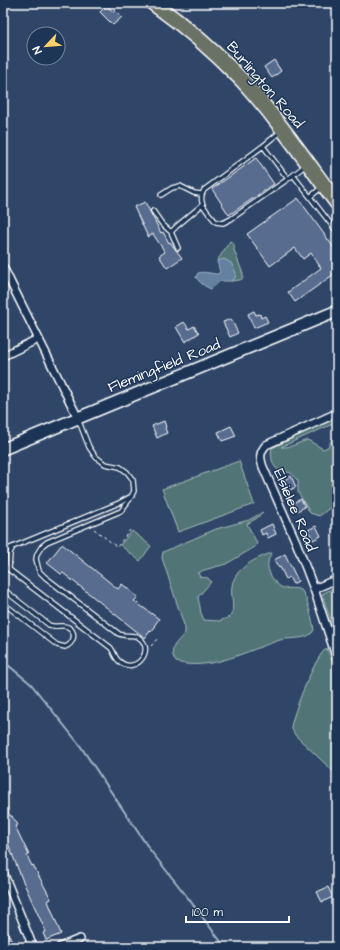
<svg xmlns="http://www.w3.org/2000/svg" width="340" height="950" viewBox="0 0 340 950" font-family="'Architects Daughter',sans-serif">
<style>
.green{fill:#517576;stroke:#a8baba}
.water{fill:#6480a0;stroke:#a2b3c6}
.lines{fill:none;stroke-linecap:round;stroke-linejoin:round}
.stream{stroke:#a2b3c6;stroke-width:2}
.building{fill:#586c8f;stroke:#fff}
.lane-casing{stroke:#fff;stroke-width:6}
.street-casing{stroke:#fff;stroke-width:10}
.secondary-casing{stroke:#fff;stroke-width:14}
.highway-casing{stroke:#fff;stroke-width:17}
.path{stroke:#fff;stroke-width:1;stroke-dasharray:3 3;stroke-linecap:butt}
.lane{stroke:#1d3557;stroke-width:3.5}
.street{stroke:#1d3557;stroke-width:7}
.secondary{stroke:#1d3557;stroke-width:11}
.highway{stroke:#6a7266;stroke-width:14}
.labels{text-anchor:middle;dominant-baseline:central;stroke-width:3;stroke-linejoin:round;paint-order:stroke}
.street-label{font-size:15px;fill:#fff;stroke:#1d3557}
</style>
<rect width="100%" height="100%" fill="#2f4668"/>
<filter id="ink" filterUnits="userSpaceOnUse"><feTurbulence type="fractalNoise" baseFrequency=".025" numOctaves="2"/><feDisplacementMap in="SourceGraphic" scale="8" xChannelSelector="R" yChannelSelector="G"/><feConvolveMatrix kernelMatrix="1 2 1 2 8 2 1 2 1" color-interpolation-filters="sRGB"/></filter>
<g filter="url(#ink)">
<path class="green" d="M230,241C234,243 235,245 234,250L243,274V278L240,280L231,281L235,278L217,261Z
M337,417V422L281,447C291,448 299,442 308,440L323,449L328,447L332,439L337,436V451L334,456L337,470V503C330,506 326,512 319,516L310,513L298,492V481L291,473C288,472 284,472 280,471C272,468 270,455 272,448Z
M239,461L254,504L178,532L162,489Z
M263,512L257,518L247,524L257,543L255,547L226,564L204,570L198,573L200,577L208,578L211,582L198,597L201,613L204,620L219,621L230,617C236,607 230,597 232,586C234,569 257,557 272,553C271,556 268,559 268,562C266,571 275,585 283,588C289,589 297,587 302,591C307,597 313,622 314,630C309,641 290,637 280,640C248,650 210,672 176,662C167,648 177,643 185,633V628L162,558L163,552L216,529L249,520Z
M132,531L151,546L140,561L120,545Z
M337,586V640L322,594Z
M327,648L337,675V775L295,735L291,727C293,713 316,654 327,648Z"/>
<path class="water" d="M224,259L231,263L236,273L235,278L231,281H220L211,289C204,286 200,283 196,277L198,273C205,271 211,274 218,274L220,272L217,261Z"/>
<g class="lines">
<path class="stream" d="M3,661L31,684L79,744L150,850L185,894L225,947"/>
</g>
<path class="building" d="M107,5L113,12L115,10L122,17L113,25L100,12Z
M274,60L281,71L272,78L264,67Z
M256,158L274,184L229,215L212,189Z
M298,198L337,252V272L295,302L288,292L321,268L311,253L303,259L295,248L270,266L247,234Z
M145,202L161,233L163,232L169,243L170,242L182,258L167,268L159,256L165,252L153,234L148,237L134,207Z
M254,311L256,315L260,314L261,318L265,316L268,322L254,328L248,314Z
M231,319L238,333L230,337L223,322Z
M184,322L189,329L194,326L199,333L185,342L176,327Z
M164,421L166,427L165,428L167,433L157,438L152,426Z
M231,426L236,436L222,441L218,432Z
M291,476L296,487L288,491L283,481Z
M301,499L305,507L297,511L293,503Z
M272,524L276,534L268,538L266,533L262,535L260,530Z
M316,526L321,536L313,540L308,530Z
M62,544L118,589L122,584L138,597L134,601L159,619L154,626L155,627L151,632L150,631L145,638L63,573L61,574L47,563Z
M285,554L298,581L293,584L289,577L286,579L280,567L279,568L274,560Z
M3,799L10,816H12L14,820H15L18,825L15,826L29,855L27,856L32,866L33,865L51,899L48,901L61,934L46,940L43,933L46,932L22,879L5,836L3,830Z
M328,887L333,897L322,902L317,892Z
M3,921L14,947H3Z"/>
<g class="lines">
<g class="lane-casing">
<path id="lane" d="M280,132L263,146L288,179L306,165
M263,146L204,190C196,203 209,213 216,222L223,223L231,219L288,179
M293,175L337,232
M161,195L172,188L180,186L194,193L201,194
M310,197L322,187
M153,211L162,224L171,232
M178,248L171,232L177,226L202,205
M3,551L119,503L132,496
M3,565L111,648C114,652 115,658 119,661C135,676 157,649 138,637C132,634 126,637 119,634L45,577L39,571L36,559L37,554L42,546L47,542L121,511L130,499L134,491L133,480L127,472L120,467L105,464L95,456L89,447L78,419
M9,569L10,553L13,547
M3,589L49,625C56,628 63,624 68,627C78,633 73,644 65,647L57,645L3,603"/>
</g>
<g class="street-casing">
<path id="street" d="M3,267L78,418
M3,356L38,339
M337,413L266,445C259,453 260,458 263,467L296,542L314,589L337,659
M314,589L337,579
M3,872L33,947
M60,947L80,939"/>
</g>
<g class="secondary-casing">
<path id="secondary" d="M3,449L337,311"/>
</g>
<g class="highway-casing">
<path id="highway" d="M153,3C185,26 214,51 241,79C276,117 306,161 337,203"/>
</g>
<path class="path" d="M94,529L117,547L130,530
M151,646L158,638"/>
<use href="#lane" class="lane"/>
<use href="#street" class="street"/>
<use href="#secondary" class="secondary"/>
<use href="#highway" class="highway"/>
</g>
</g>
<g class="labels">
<g class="street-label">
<text transform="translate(265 85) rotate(49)">Burlington Road</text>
<text transform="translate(164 366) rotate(-22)">Flemingfield Road</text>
<text transform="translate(295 510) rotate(67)">Elsielee Road</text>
</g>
</g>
<rect width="340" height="950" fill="none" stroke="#1d3557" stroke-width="16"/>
<rect x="8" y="8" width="324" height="934" fill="none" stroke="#fff" stroke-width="1.5" filter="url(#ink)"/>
<g transform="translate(46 46) rotate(244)"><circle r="19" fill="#1d3557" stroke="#77869a"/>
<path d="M0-3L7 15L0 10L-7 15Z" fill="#ffd166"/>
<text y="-6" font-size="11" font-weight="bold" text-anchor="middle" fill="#ffffff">N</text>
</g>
<path d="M186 916v6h103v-6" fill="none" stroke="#ffffff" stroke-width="2"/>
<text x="192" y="916" font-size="12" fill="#ffffff" stroke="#1d3557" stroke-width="3" paint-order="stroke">100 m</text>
</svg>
